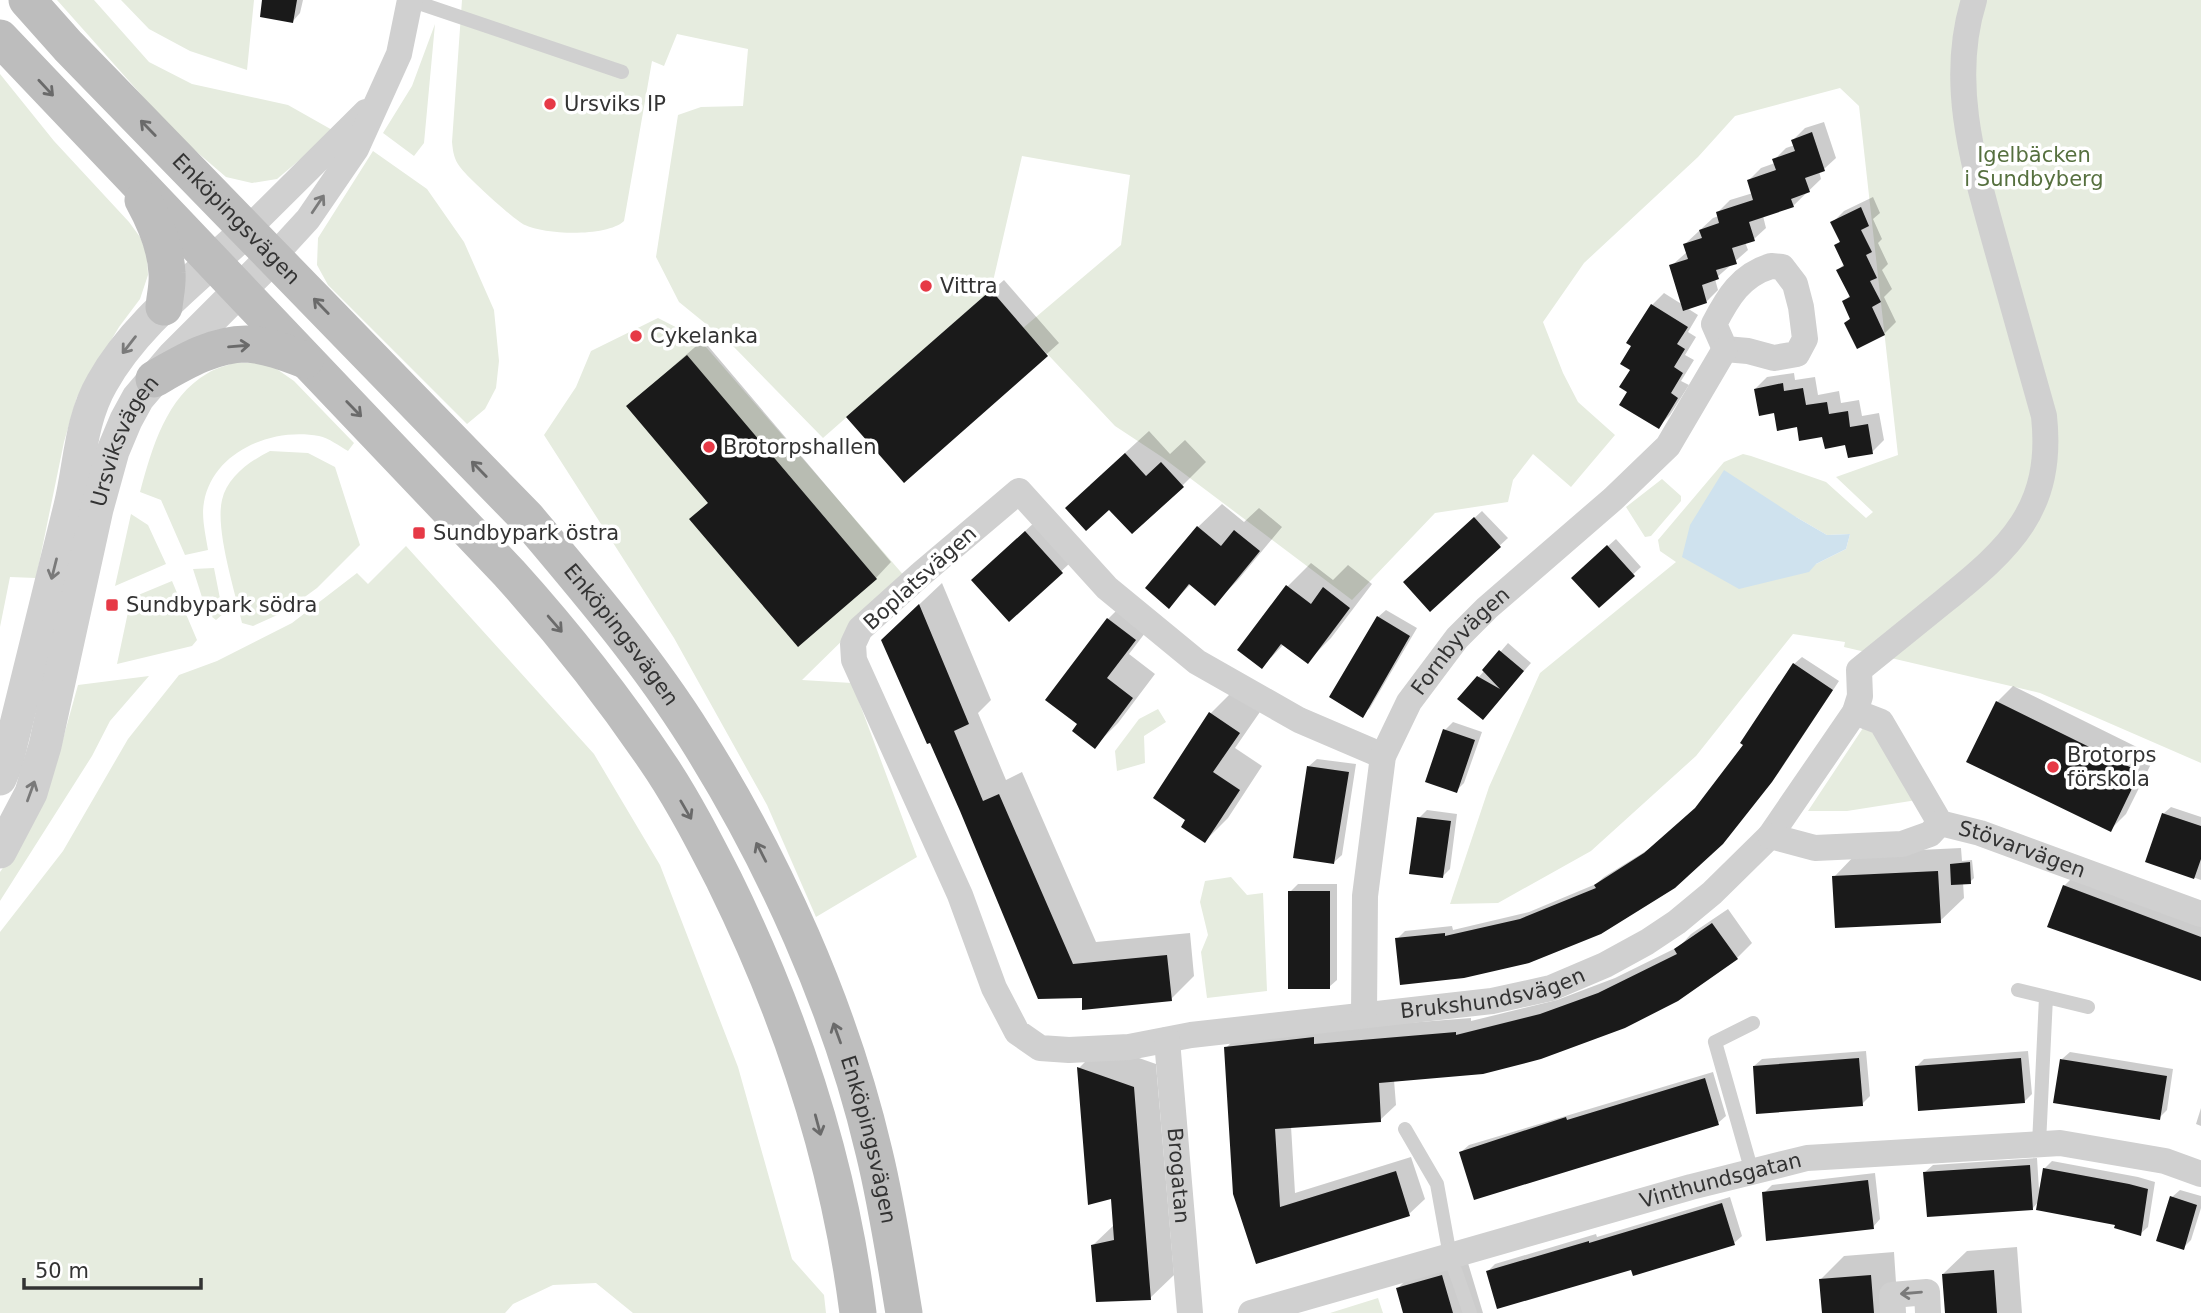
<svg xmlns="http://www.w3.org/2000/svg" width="2201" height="1313" viewBox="0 0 2201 1313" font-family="'DejaVu Sans',sans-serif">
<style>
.green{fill:#e6ecdf;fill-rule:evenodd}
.water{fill:#cfe2ee}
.shadow{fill:#0003}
.building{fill:#1a1a1a}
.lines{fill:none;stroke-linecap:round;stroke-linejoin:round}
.service{stroke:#d0d0d0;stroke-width:14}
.minor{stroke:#d0d0d0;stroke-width:26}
.tertiary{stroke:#d0d0d0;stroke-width:33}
.secondary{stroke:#bdbdbd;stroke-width:37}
.oneway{stroke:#6a6a6a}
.oneway2{stroke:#7a7a7a}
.poi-dot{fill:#e63946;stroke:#fff;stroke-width:2.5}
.labels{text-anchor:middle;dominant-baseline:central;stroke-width:7;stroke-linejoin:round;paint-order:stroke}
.poi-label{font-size:21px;fill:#333;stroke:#fff;text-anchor:start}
.park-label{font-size:21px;fill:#56703f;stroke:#fff}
.street-label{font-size:21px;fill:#333;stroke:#fff}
</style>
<rect width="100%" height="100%" fill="#fff"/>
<path class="green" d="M57,0H94L149,62L192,84L288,105L334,131L277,179L252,183L226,177L177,135Z
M121,0H254L247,70L190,51L149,29Z
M462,0H2201V763L2040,693L1844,647L1845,642L1793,634L1696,756L1591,851L1498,903L1450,904L1489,787L1540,673L1676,562L1660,551L1658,540L1724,462L1743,454L1751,456L1826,482L1866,518L1873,512L1836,477L1898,455L1859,106L1840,88L1735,116L1698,157L1584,263L1543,322L1563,373L1578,402L1615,435L1571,487L1533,454L1513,480L1508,502L1435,513L1352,600L1162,457L1115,426L1023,328L1121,245L1130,175L1022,156L991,290L823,438L733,346L679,302L656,257L678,115L701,107L743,106L748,49L677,34L664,66L652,61L624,221C607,237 546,235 525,225C515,221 467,177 460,167C454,159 453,152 452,142ZM1796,517L1827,535L1850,534L1846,549L1816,564Z
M435,24L424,143L414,156L383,133L412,86Z
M0,74L54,141L129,222L140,237L147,254L148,275L140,299L119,327L77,397L64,442L36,578L10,577L0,627Z
M373,151L427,189L464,242L494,310L499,361L496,388L485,409L467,424L328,285L317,265L318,238Z
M658,318L699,339L906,578L802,680L852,683L917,857L816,917L767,805L674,638L544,435L576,387L591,351Z
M234,363H268L294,381L354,443L348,451C339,446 329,438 319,436C273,427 213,451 204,502C201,517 206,536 208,550L185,555L161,500L140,492C152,448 166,397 208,373C216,368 225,366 234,363Z
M270,451L308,453L335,467L360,545L317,588L284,612L253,626L242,623C235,591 215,530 222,500C227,477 250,461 270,451Z
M1662,479L1681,496V501L1651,536L1645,537L1626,507Z
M131,514L148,525L166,564L115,586Z
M406,546L594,754L660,865L738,1067L792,1259L824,1295L826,1313H633L596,1283L553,1285L513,1304L505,1313H0V932L63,851L128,739L179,675L217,661L292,623L357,573L368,584Z
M214,568L223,614L216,620L207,613L193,569Z
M172,581L197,640L192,646L117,664L131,598Z
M149,676L110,721L92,756L0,901V872L24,838L51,782L78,685Z
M1158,709L1166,722L1144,736L1145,763L1117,771L1115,751L1139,719Z
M1863,728L1871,730L1917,800L1847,811H1808Z
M1231,877L1247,895L1263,893L1267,991L1207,998L1201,952L1208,935L1200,902L1205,881Z
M1378,1298L1383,1313H1330Z"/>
<path class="water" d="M1724,470L1796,517L1827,535L1850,534L1846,549L1816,564L1809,572L1739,589L1682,557L1690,525Z"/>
<path class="shadow" d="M264,0H303L300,13L293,21Z
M1824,122L1836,158L1824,169L1819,171L1821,179L1793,206L1763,216L1766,228L1754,239L1745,242L1748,250L1715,279L1718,290L1706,302L1687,308L1698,315L1688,332L1696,337L1685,355L1694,360L1681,381L1689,385L1670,415L1658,427L1632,369L1652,305L1664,293L1683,305L1671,266L1687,252L1685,244L1713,218L1719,216L1718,212L1730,200L1753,193L1749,180L1761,168L1775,163L1774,160L1786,148L1795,145L1793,140L1805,128Z
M1873,197L1880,213L1873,219L1882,239L1878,243L1888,264L1882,270L1892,289L1884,297L1896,322L1884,334L1846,323L1851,317L1844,302L1850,295L1838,270L1845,263L1836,246L1841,240L1833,222L1844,211Z
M1004,280L1059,343L905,481L861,406Z
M703,340L891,562L876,578L692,519L709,502L628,406Z
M1794,373L1795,380L1815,377L1818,395L1839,391L1841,403L1859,400L1862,416L1879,413L1884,440L1872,452L1799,425L1776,411L1755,389L1767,377Z
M1149,431L1170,454L1185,440L1206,462L1182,486L1090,485Z
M1222,504L1244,522L1259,508L1282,527L1238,580L1215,603L1191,584L1169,606L1147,588L1198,527Z
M1049,509L1085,549L1009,620L997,557Z
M1482,511L1508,538L1430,609L1413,574Z
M1616,539L1641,567L1599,606L1581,570Z
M1311,563L1333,580L1348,565L1372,584L1331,638L1307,662L1284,644L1262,667L1240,650L1288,586Z
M942,583L991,700L978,713L1006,780L1022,772L1096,942L1190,933L1194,976L1171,999L1039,997L906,617Z
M1131,596L1158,616L1129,654L1155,674L1118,723L1095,746L1079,724L1108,619Z
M1386,610L1417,628L1370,708L1362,715L1378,617Z
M1508,643L1531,663L1490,710L1460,699Z
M1802,657L1839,681L1779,772L1730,834L1600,932L1397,939L1405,931L1452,926L1453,930L1529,912L1596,884L1604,877L1654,846L1699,806L1746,745L1794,664Z
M2013,686L2155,756L2126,814L2110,830L1997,702Z
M1234,690L1262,709L1235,748L1262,766L1228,818L1205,841L1188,819L1211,713Z
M1453,722L1482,732L1464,783L1456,791L1445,730Z
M1317,759L1356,764L1342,855L1334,862L1309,766Z
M2171,807L2201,817V880L2148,861L2163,814Z
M1427,810L1457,814L1450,869L1442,877L1419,818Z
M1961,848L1962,861L1972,860L1974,878L1970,882H1963L1964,898L1940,921L1834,877L1857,853Z
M2072,878L2201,926V978L2064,886Z
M1298,884H1337V980L1329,987L1290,892Z
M1728,909L1752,943L1737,958L1394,1080L1396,1105L1380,1120L1291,1126L1295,1193L1411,1157L1425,1199L1409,1214L1257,1262L1226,1048L1241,1032L1329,1029L1471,1018V1021L1557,1000L1615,978L1680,946L1691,934Z
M1102,1045L1156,1064L1174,1275L1150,1298L1093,1245L1115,1224L1113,1197L1079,1068Z
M1866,1051L1870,1096L1862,1104L1754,1066L1762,1059Z
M2028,1051L2032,1094L2024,1102L1917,1066L1924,1059Z
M2070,1052L2173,1069L2167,1110L2159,1118L2062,1059Z
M1713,1072L1726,1116L1718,1123L1461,1152L1469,1145Z
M2201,1108V1126L2196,1124Z
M2037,1158L2039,1190L2044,1169L2052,1161L2138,1177L2155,1182L2148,1227L2140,1234L2117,1223L2039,1201L2033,1208L1925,1172L1933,1165Z
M1875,1173L1880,1219L1873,1227L1764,1193L1772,1185Z
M2180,1190L2201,1196V1208L2191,1240L2183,1248L2172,1197Z
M1730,1197L1742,1236L1734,1243L1632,1267L1488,1271L1495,1264L1596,1234L1597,1237Z
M2017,1247L2022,1313H1947L1943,1274L1967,1251Z
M1894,1252L1898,1313H1823L1821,1279L1844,1256Z
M1465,1253L1483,1313H1404L1398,1288L1421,1265Z"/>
<path class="building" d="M262,0H297L293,23L260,17Z
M1812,132L1825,171L1805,178L1810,192L1791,199L1794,207L1749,222L1755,241L1732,248L1737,264L1716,270L1719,279L1702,285L1707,303L1683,311L1669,265L1688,259L1683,244L1702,238L1699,230L1719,223L1716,212L1753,200L1747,180L1776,170L1772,159L1795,151L1791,140Z
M1861,207L1869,226L1861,230L1872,252L1866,255L1877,278L1870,281L1881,302L1872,307L1885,335L1857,349L1844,323L1850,319L1842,301L1850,297L1836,270L1844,266L1834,245L1840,242L1830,222Z
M991,290L1048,356L904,483L846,417Z
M1651,304L1688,327L1677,344L1685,349L1674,367L1683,373L1671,393L1678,398L1659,429L1619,405L1627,392L1619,387L1630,370L1620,364L1631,346L1626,343Z
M687,355L877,579L798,647L689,519L708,503L626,406Z
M1783,383L1784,391L1803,388L1806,405L1827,402L1829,414L1848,411L1850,427L1868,424L1873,454L1848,458L1845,445L1825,449L1822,437L1799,441L1797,427L1777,431L1774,413L1759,416L1754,389Z
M1125,453L1146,476L1161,462L1184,487L1132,534L1109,510L1086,531L1065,508Z
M1474,517L1501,547L1430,612L1403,582Z
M1197,526L1221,546L1234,530L1260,551L1215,606L1189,584L1169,609L1145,588Z
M1025,531L1063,573L1009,622L971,580Z
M1607,545L1635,576L1599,608L1571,578Z
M1286,585L1311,604L1323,587L1350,608L1308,664L1281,644L1262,669L1237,650Z
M919,604L969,724L954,731L983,801L999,794L1073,964L1167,955L1172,1001L1082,1010V998L1038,999L960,811L930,743L927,744L881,640Z
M1377,616L1410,636L1363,718L1329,697Z
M1107,618L1136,640L1107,678L1133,698L1095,749L1072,731L1077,724L1045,700Z
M1499,650L1524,671L1483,720L1457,699L1477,676L1500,689L1482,670Z
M1793,663L1833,690L1772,782L1723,844L1675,888L1601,934L1529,963L1464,978L1400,985L1395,938L1445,933V936L1520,919L1596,888L1594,885L1644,853L1695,808L1743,745L1740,743Z
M1996,701L2140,772L2111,832L1966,762Z
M1209,712L1240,733L1213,772L1240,790L1205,843L1181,827L1185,820L1153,798Z
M1443,729L1475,740L1457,793L1425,782Z
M1307,766L1349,772L1334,864L1293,858Z
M2162,813L2201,826V859L2194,879L2145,862Z
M1417,817L1451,821L1443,878L1409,874Z
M1970,862L1971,884L1951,885L1950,864Z
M1938,871L1941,923L1835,928L1832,876Z
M2063,885L2201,937V981L2047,927Z
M1288,891H1330V989H1288Z
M1712,923L1738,959L1678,1001L1625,1028L1541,1059L1483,1074L1379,1083L1381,1122L1275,1129L1280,1207L1396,1171L1410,1216L1256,1264L1233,1194L1224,1047L1314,1037V1044L1456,1032V1035L1540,1014L1598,993L1677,954L1674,949Z
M1859,1058L1863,1106L1756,1114L1753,1066Z
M2021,1058L2025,1103L1918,1111L1915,1066Z
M2060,1059L2167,1076L2160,1120L2053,1103Z
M1077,1067L1134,1087L1151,1300L1096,1302L1091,1245L1114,1240L1111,1199L1088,1205Z
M1705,1078L1719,1125L1474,1200L1459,1152L1566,1117L1567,1120Z
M2030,1165L2033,1210L1927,1217L1923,1172Z
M2043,1168L2129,1184L2148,1189L2141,1236L2114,1228L2115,1225L2036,1210Z
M1868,1180L1874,1229L1766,1241L1762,1192Z
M2170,1196L2197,1205L2184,1250L2156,1241Z
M1722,1203L1735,1245L1633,1276L1631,1270L1497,1309L1486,1271L1589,1241V1243Z
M1994,1270L1997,1313H1945L1942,1274Z
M1442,1275L1453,1313H1403L1396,1288Z
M1871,1275L1874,1313H1822L1819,1279Z"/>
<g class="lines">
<path class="service" d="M410,0L622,72
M2018,990L2088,1007
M1405,1129L1437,1184L1450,1256L1470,1313
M2039,1144L2046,997
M1752,1172L1715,1042L1753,1023"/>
<g class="minor">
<path d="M248,229L366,112"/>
<path d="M274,256L308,219L356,149L399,54L410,0"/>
<path d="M1771,266L1782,267L1795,284L1801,307L1805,339L1797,354L1774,358L1748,351L1725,349L1714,324C1728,297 1741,275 1771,266Z"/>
<path id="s1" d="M1855,712L1881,722L1940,823L1980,833L2201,914"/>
<path id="s2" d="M1383,756L1299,720L1197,662L1107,588L1019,491L921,574L860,629L853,644L854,660L960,895L994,988L1017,1032L1040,1048L1069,1050L1129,1047L1191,1035L1492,1001L1551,988L1605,965L1647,942L1677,922L1712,893L1770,836L1855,712L1860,696L1859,670C1887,647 1915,625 1943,602C2010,548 2054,509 2044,416C2029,363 2014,309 1999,256C1976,172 1947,86 1974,0"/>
<path d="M1770,836L1815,848L1902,844L1930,834L1940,823"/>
<path id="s3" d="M1364,1014L1365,896L1383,756L1409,702L1457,638L1487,608L1613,499L1668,446L1725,349"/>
<path id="s4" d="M1167,1040L1190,1313"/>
<path id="s5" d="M1251,1313L1691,1187L1807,1158L2060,1143L2165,1161L2201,1174"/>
<path d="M1893,1313L1892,1295L1927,1292L1928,1313"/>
</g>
<g class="tertiary">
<path d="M0,779L6,765C27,678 49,593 70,506C80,465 80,421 102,383C136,322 198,277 248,229"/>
<path id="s6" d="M0,852L31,793L45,746L97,509L113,451L126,420L138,398L173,357L274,256"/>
</g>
<g class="secondary">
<path id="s7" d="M27,0L68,46L527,518C586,588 646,658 695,736C774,861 840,1007 874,1152C887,1205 895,1259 904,1313"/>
<path d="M0,38L509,573C565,635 616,700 662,769C685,804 705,843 724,880C791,1016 839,1163 858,1313"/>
<path d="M143,200C155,222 166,248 167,273C168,284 165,296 164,307"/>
<path d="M154,379C182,363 213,344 246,344C266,345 287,353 305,360"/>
</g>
</g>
<defs><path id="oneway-shaft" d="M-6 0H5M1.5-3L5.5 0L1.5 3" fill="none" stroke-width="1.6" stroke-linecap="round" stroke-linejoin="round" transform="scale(1.75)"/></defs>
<g class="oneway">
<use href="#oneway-shaft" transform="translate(46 88) rotate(47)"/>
<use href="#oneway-shaft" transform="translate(148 128) rotate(-134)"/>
<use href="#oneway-shaft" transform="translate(321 306) rotate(-134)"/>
<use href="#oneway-shaft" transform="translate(239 346) rotate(-5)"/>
<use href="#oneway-shaft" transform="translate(354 409) rotate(46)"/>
<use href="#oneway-shaft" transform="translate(479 469) rotate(-134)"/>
<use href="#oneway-shaft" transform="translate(555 624) rotate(49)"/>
<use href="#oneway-shaft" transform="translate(686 810) rotate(60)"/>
<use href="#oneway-shaft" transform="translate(761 852) rotate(-117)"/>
<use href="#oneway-shaft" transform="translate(837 1033) rotate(-110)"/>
<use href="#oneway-shaft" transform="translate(818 1125) rotate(75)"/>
</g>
<g class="oneway2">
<use href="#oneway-shaft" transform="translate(318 204) rotate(-56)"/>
<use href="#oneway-shaft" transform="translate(129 345) rotate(128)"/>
<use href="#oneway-shaft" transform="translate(54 569) rotate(104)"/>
<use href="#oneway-shaft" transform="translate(31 791) rotate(-70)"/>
<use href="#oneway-shaft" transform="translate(1911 1293) rotate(175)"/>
</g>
<g class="poi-dot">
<circle cx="550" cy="104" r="7"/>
<circle cx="926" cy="286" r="7"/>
<circle cx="636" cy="336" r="7"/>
<circle cx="709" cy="447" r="7"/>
<rect x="412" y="526" width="14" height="14" rx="3.5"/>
<rect x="105" y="598" width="14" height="14" rx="3.5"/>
<circle cx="2053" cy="767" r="7"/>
</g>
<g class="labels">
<g class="poi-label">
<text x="564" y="104">Ursviks IP</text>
<text x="940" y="286">Vittra</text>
<text x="650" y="336">Cykelanka</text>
<text x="723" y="447">Brotorpshallen</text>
<text x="433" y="533">Sundbypark östra</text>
<text x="126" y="605">Sundbypark södra</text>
<text x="2067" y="755">Brotorps<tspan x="2067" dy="24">förskola</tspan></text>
</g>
<g class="park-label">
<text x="2034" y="155">Igelbäcken<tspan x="2034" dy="24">i Sundbyberg</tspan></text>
</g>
<g class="street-label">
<text stroke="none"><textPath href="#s7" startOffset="303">Enköpingsvägen</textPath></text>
<text stroke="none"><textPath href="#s6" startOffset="432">Ursviksvägen</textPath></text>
<text transform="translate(920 578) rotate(-42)">Boplatsvägen</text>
<text stroke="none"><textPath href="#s7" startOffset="870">Enköpingsvägen</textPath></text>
<text stroke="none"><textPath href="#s3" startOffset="399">Fornbyvägen</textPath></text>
<text stroke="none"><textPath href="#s1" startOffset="231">Stövarvägen</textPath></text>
<text stroke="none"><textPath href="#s2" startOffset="1591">Brukshundsvägen</textPath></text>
<text stroke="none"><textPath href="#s7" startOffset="1437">Enköpingsvägen</textPath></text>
<text stroke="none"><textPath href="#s4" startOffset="136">Brogatan</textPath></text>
<text stroke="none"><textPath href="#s5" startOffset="488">Vinthundsgatan</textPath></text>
</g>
</g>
<path d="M24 1278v10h177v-10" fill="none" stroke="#333333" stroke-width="3.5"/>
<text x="35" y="1278" font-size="21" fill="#333333" stroke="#ffffff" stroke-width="5" paint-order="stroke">50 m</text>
</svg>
